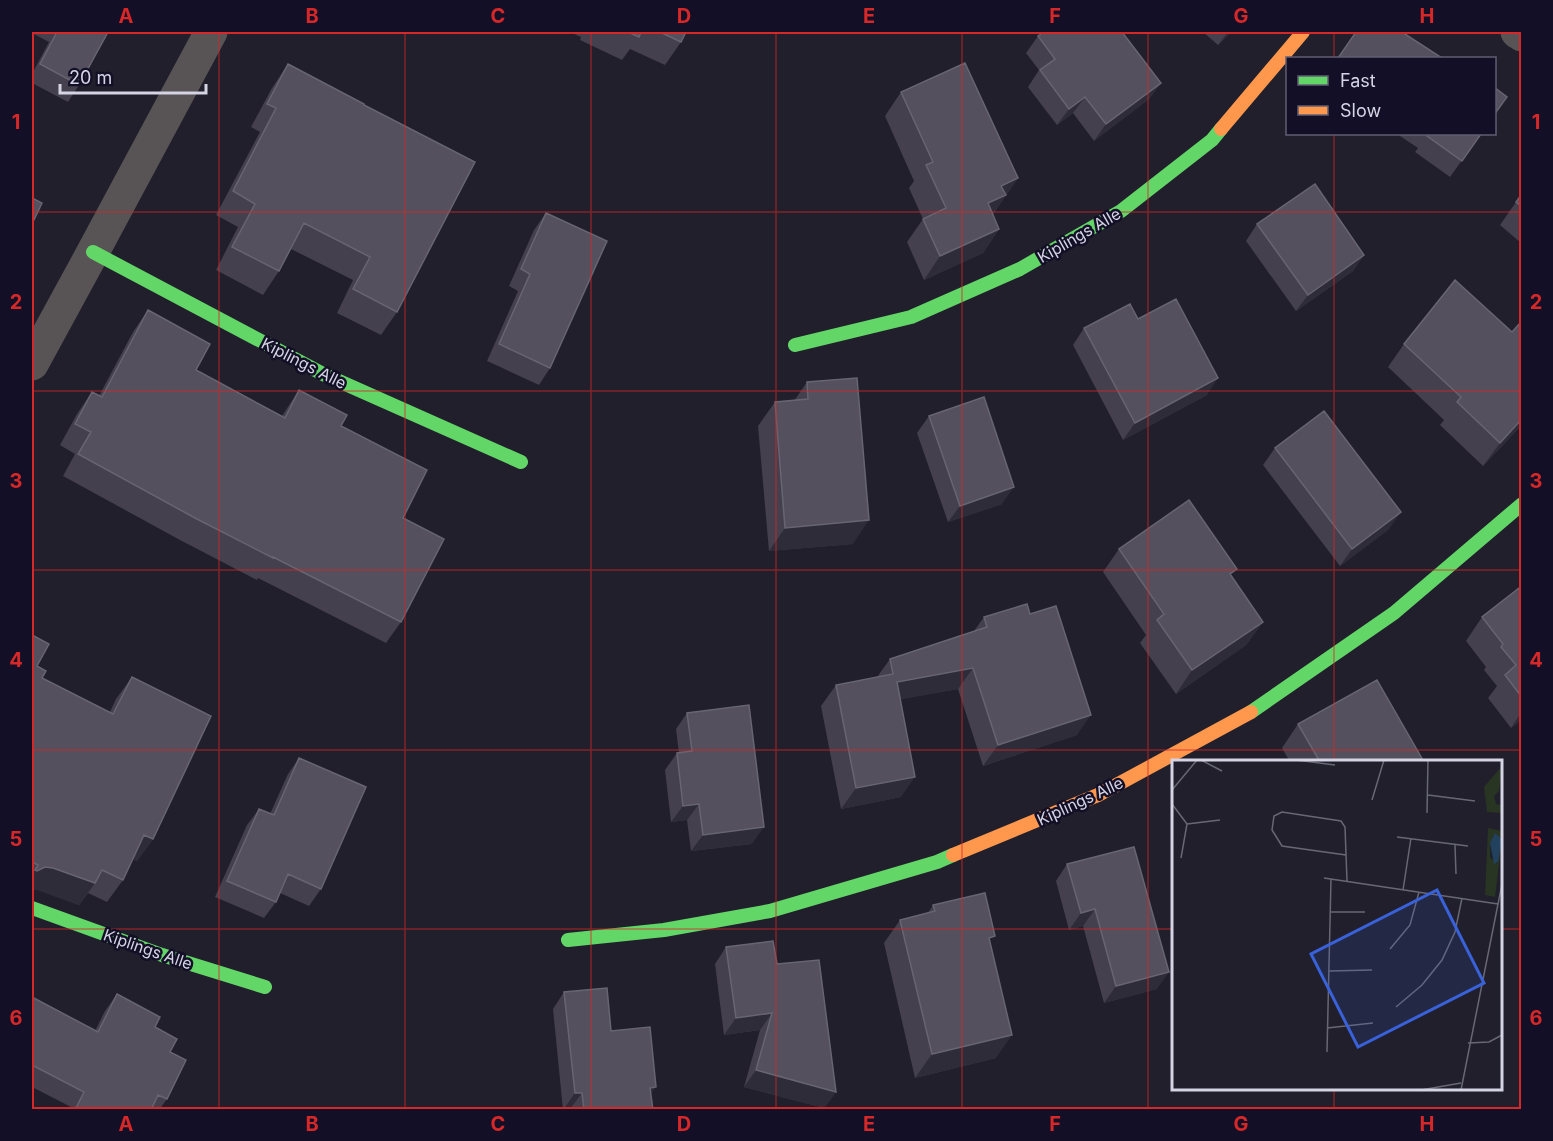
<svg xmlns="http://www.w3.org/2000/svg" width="1553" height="1141" viewBox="0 0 1553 1141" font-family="Inter,sans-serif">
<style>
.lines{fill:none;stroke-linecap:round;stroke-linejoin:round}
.street{stroke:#585354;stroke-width:33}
.fast{stroke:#63d668;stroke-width:14}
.slow{stroke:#ff974d;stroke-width:14}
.wall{fill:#44404d}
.shaded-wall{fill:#2f2c39}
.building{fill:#54505e;stroke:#686573;stroke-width:1.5}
.grid{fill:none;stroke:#d62828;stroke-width:1.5;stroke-opacity:0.55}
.labels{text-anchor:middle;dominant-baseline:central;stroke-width:5;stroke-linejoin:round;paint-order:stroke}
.street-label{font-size:16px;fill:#d5d4e5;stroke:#130f27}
.inset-road{fill:none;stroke:#686775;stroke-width:1.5}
.view{fill:#3962da;fill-opacity:0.15;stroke:#3962da;stroke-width:3}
.inset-edge{fill:none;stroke:#d5d4e5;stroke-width:3}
.neatline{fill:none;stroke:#d62828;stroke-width:2}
.grid-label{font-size:20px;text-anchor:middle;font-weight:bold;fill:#d62828}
</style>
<rect width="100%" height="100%" fill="#201f2b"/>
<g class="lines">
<path class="street" d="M1517,32L1522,35
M32,364L93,252L211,32"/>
<path class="fast" d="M93,252L323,374L521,462
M795,345L911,317L1020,269L1121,211L1212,140L1221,129
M1251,712L1394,613L1522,504
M32,908L162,955L265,987
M568,940L664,930L770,911L937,862L953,855"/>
<path class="slow" d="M1221,129L1303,32
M953,855L1098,795L1251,712"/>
</g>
<path class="wall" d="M32,32H108L79,85L68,102L32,83V74L49,42L32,33Z
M570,32H686L681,42L665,65L630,49L622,60L580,40L581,37Z
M1203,32H1231L1218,45Z
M1038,36L1161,83L1149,99L1094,141L1073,113L1057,125L1028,87L1039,70L1026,53Z
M288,64L364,105L397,312L381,335L337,313L353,280L291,249L279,271L263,295L216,270L238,227L216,215L260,132L251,127L272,88Z
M901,92L1018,178L993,214L999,229L983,253L924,280L907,242L923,219L909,188L914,181L885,116Z
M1397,134H1481L1450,177L1415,152L1418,148Z
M1521,195V243L1500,225Z
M546,213L550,368L539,385L487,361L518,291L509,286L534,230Z
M1257,224L1364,255L1353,271L1296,311L1246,241Z
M148,310L196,370L282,416L299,390L341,426L403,518L401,622L386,643L258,578L257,580L180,540L63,476L75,454L60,445L77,414L92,392L99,396L133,332Z
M1138,319L1207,395L1123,440L1073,345L1084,328Z
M1521,322V426L1483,466L1440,425L1444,420L1388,367L1404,344L1512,332Z
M807,382L853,544L769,551L758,426L775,402L794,401Z
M929,416L1002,504L948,522L917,433Z
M1275,448L1389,529L1340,566L1263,465Z
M1119,549L1231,576L1263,622L1246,645L1176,694L1140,643L1146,635L1103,572Z
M1521,591V720L1511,728L1488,698L1497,686L1484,670L1486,667L1466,641L1482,617Z
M1030,614L1077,735L983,766L958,689L900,699L901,797L841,809L821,706L836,685L877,677L890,659L974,631L984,617Z
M32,635L37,666L42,678L110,712L116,699L132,677L153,839L137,861L133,859L123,880L107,902L88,893L79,905L38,890H32Z
M687,713L752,844L691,851L687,820L671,822L665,770L677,753H679L676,729Z
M1298,724L1424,762H1290L1282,748Z
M299,758L321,889L309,906L280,893L276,902L264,918L215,897L247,825L259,809L270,814L288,774Z
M1067,864L1157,989L1104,1003L1083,926L1069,930L1056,881Z
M933,905L990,943L996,1058L915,1078L884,943L900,920L928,913Z
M726,947L777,964L836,1092L824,1108L744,1087L760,1030L724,1035L715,964Z
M564,992L611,1031L651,1095L653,1110H563L553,1009Z
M117,994L155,1027L170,1052L167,1099L159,1110H72L73,1108L32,1087V997L95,1031L105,1011Z"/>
<path class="shaded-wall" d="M1228,32H1231L1218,45Z
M1161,83L1149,99L1094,141L1106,124Z
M1085,97L1073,113L1057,125L1069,109Z
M1018,178L989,219L971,227L1001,186Z
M999,229L983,253L924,280L940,256Z
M1364,255L1353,271L1296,311L1308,295Z
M1218,378L1207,395L1123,440L1135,423Z
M1521,420V426L1483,466L1500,443Z
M1014,487L1002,504L948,522L960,506Z
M1401,512L1389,529L1340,566L1352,549Z
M869,520L853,544L769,551L785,528Z
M1263,622L1246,645L1176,694L1192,670Z
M973,668L958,689L882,703L897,682Z
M1521,713V720L1511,728Z
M1091,715L1077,735L983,766L998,745Z
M915,777L901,797L841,809L856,788Z
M699,804L687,820L671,822L683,806Z
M764,827L752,844L691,851L703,835Z
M144,835L153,839L137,861L129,858Z
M45,867L53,868L95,883L79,905L38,890H32V876L35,870Z
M1095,909L1083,926L1069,930L1081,913Z
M1169,972L1157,989L1104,1003L1116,986Z
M772,1013L760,1030L724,1035L736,1018Z
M1012,1035L996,1058L915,1078L932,1054Z
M756,1070L836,1092L824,1108L744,1087Z
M656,1087L644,1104L650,1088Z
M575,1093H582L570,1109L563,1110Z"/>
<path class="building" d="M57,32H108L79,85L40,64Z
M628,32H641L639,37Z
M660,32H686L681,42Z
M1044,32H1122L1161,83L1106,124L1085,97L1069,109L1040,70L1055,59L1038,36Z
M1356,32H1402L1442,58H1338Z
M965,63L1018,178L1001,186L1006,195L988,203L999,229L940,256L923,219L946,208L926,165L933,162L901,92Z
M288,64L364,104V105L475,162L397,312L353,289L370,257L304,223L279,271L232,247L255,204L233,191L276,108L267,104Z
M1494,87L1507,97L1494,115Z
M1428,134H1481L1462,161L1427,136Z
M1315,184L1364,255L1308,295L1257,224Z
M1521,195V206L1516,202Z
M32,198L42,203L32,224Z
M546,213L607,241L550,368L499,344L530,274L521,269Z
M1455,280L1512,332L1521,322V420L1500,443L1457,402L1461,397L1404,344Z
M1176,299L1218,378L1135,423L1084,328L1130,304L1138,319Z
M148,310L210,344L196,370L285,418L299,390L347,415L341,426L427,470L403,518L444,539L401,622L273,557V558L195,518L78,454L91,432L75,424L92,392L102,397Z
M857,378L869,520L785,528L775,402L808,399L807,382Z
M984,397L1014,487L960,506L929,416Z
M1324,411L1401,512L1352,549L1275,448Z
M1189,500L1237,569L1230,574L1263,622L1192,670L1157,620L1164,614L1119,549Z
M1519,588L1521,591V696L1505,675L1516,665L1501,647L1503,644L1482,617Z
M1027,604L1030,614L1056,606L1091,715L998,745L973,668L897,682L915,777L856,788L836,685L893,674L890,659L987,627L984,617Z
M32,635L49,644L37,666L46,671L42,678L113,714L132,677L211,716L153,839L144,835L123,880L102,870L95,883L53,868L45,867L37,871L35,870L38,865L32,862Z
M1377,680L1424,762H1320L1298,724Z
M749,705L764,827L703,835L699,804L683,806L677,753L692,751L687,713Z
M299,758L366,787L321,889L288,874L276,902L227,881L259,809L274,815Z
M1134,847L1169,972L1116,986L1095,909L1081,913L1067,864Z
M985,893L995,936L989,938L1012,1035L932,1054L900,920L935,911L933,905Z
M773,941L777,964L819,960L836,1092L756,1070L772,1013L736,1018L726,947Z
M607,988L611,1031L650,1027L656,1087L650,1088L653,1110H584L582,1093H575L564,992Z
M117,994L160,1017L155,1027L177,1039L170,1052L186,1060L167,1099L158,1095L151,1110H75L84,1092L32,1065V997L98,1032Z"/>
<path class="grid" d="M219,32V1110M405,32V1110M591,32V1110M776,32V1110M962,32V1110M1148,32V1110M1334,32V58M1334,134V762M32,212H1522M32,391H1522M32,570H1522M32,750H1522M32,929H1174M1500,929H1522M1334,1088V1110"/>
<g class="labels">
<g class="street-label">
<text transform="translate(1079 235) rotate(-30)">Kiplings Alle</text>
<text transform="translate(304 363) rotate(27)">Kiplings Alle</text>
<text transform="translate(1080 801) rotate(-25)">Kiplings Alle</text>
<text transform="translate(148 949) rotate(19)">Kiplings Alle</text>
</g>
</g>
<g transform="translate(1172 760)">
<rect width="330" height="330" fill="#201f2b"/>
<path d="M330,6L327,31L322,36L324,44L330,45V53L315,52L312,27ZM316,68L330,71V76L318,83V97L325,104L330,79L323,137L313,135Z" fill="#283523"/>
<path d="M323,73L330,79L326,102L322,104L318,83Z" fill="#21415e"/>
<path class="inset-road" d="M29,0L50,11M124,0L163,5M0,30L25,0M256,35L303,41M200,40L212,0M0,44L15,64L9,98M255,53L256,0M15,64L48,60M225,77L296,86M283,85L284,114M174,95L110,86L100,70L102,56L110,52L169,61L173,67L175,121M152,118L326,144M231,130L239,78M159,152H193M218,189L238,165L247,132M157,211L200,210M224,247L250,225L270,200L283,172L290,138M155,268L201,263M296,283L317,282L330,275M155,292L159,119M249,330L289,323M289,330L330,124"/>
<path class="view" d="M265,130L312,223L186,287L139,194Z"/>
<rect width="330" height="330" class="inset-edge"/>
</g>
<rect width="1553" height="1141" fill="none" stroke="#130f27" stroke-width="66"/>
<rect x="1286" y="57" width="210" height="78" fill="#130f27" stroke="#615e73" stroke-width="1.5"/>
<rect x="1298" y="76" width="30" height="9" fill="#63d668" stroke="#615e73" stroke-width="1.5"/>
<text x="1340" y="87" font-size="18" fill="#d5d4e5">Fast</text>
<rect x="1298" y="106" width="30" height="9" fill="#ff974d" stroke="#615e73" stroke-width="1.5"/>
<text x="1340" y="117" font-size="18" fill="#d5d4e5">Slow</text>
<path d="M60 84v9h146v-9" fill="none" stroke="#d5d4e5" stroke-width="3"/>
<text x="69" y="84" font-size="18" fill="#d5d4e5" stroke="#130f27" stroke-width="4.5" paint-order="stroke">20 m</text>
<rect x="33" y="33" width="1487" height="1075" class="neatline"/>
<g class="grid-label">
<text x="126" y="23">A</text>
<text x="312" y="23">B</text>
<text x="498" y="23">C</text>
<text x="684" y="23">D</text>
<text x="869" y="23">E</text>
<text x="1055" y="23">F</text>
<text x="1241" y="23">G</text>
<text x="1427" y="23">H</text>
<text x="16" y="129">1</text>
<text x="1536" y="129">1</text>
<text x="16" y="309">2</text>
<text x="1536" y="309">2</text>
<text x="16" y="488">3</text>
<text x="1536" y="488">3</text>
<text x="16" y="667">4</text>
<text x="1536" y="667">4</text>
<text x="16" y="846">5</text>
<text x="1536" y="846">5</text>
<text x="16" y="1025">6</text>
<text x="1536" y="1025">6</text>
<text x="126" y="1131">A</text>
<text x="312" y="1131">B</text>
<text x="498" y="1131">C</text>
<text x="684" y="1131">D</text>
<text x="869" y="1131">E</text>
<text x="1055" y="1131">F</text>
<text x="1241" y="1131">G</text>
<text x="1427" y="1131">H</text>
</g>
</svg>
